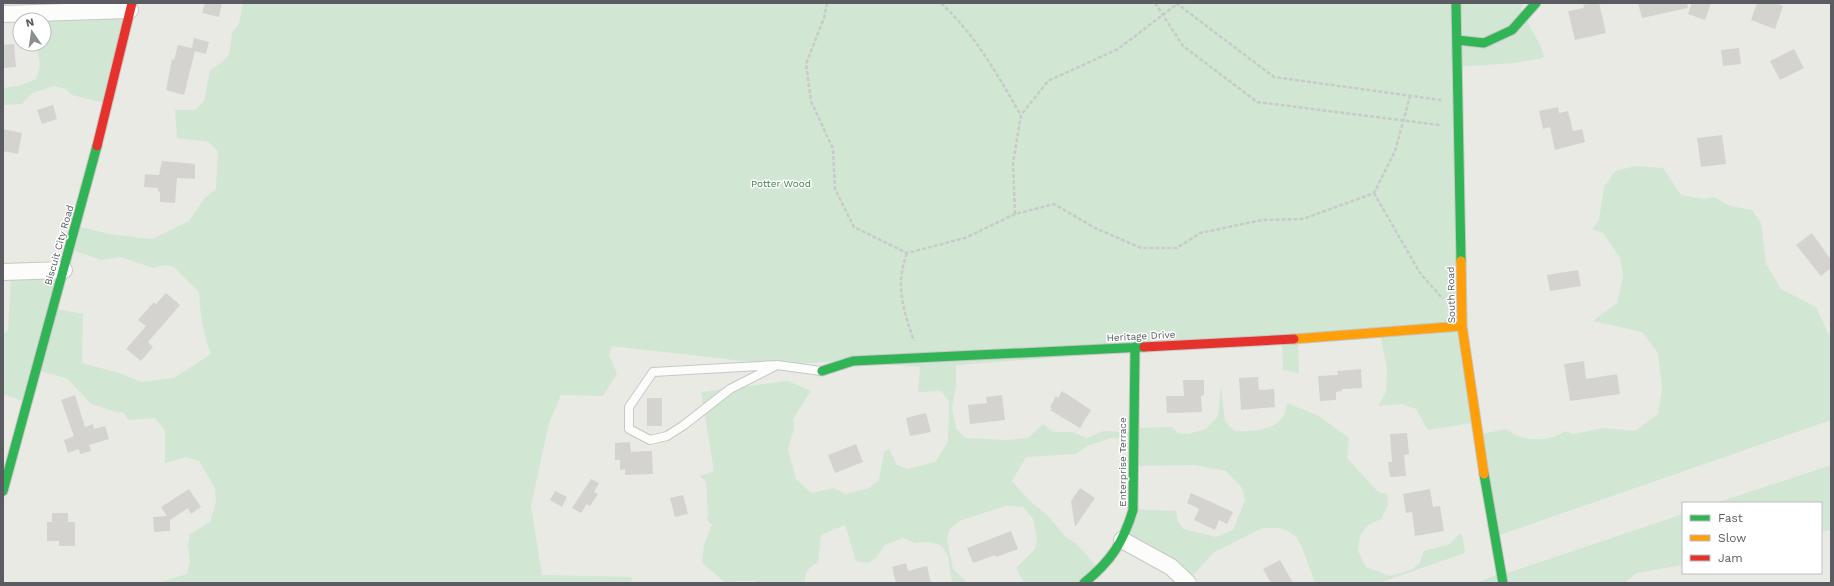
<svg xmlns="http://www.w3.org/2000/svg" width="1834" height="586" viewBox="0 0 1834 586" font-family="'Work Sans',sans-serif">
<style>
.green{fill:#d2e6d4}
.building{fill:#d4d3cf}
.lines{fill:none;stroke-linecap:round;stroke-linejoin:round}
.lane-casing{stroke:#c7c8c6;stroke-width:10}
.street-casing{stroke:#c7c8c6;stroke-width:18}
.fast-casing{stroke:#c7c7c6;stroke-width:11}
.slow-casing{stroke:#c7c7c6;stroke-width:11}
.jam-casing{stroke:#c7c7c6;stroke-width:11}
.path{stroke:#c7cbca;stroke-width:2.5;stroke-dasharray:4 2;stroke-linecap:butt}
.lane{stroke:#fcfcfb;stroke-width:8}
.street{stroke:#fcfcfb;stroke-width:16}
.fast{stroke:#30b455;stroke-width:9}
.slow{stroke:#ff9f0a;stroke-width:9}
.jam{stroke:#e5322d;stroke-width:9}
.labels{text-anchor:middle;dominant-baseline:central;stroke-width:3;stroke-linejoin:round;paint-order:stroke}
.park-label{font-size:10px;fill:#38834b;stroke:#fff}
.street-label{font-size:10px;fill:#5a5c62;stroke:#fff}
</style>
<rect width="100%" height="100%" fill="#eaeae4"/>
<path class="green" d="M243,3H1523L1521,9L1542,49L1544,56L1542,58L1516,63L1459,67L1472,423L1428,430L1416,409L1402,404L1378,406L1386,392L1387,369L1380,334L1298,337L1299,373L1283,370L1282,341L956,365V387L952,407L956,428L965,438L1006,440L1028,438L1043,424L1053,432H1072L1087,438L1103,431L1127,432L1134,428L1172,427L1178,433L1188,434L1206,429L1218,416L1221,385L1225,421L1234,431C1249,432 1276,431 1284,415C1286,412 1286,407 1287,403L1319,416L1349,438L1347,458L1378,492L1387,494L1388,505L1381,519L1368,525L1360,536L1358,551L1366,567L1390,576L1411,570L1419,564L1424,551L1450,544L1460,533L1463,538L1465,553L1379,583H1315L1302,547L1296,537L1286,530L1279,528H1262L1213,553L1189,580L1126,541L1134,509L1176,511L1178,521L1183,529L1216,537L1233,530L1245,500L1242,488L1226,471L1195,465L1135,466L1132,439L1111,438L1087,446L1076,454L1026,457L1012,481L1030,501L1047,515L1067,538L1076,543L1098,568L1087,583H1024L1016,568L1035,549L1037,540L1033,519L1023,507L1005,506L959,521L949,530L947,539L953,569L968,583H952L948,556L941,545L928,542L915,543L903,538L885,545L876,558L868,563L856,561L845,525L821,535L818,563C809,566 804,573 805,583H757L754,581H735L733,583H726L702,563L704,545L712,525L707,520L708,515L706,482L700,476L714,471L701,392L788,381L811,391L793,419L794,429L788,449L796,479L811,493L834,488L846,494L869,488L879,480L884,452L889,449L897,465L908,469L935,462L948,442L949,401L941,391L918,392L920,367L846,361L777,365L612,346L609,355L617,374L603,396L561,395L549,423L531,506L542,575L633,577L630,583H157L187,574L190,561L188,545L190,534L210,522L216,502L215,488L199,461L186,457L165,463V431L155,418L128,420L124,413L116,412L91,404L68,379L36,370L23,401L3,394V335L8,330L11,272L61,269L57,309L83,314L82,363L119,373L142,382L174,378L211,354C203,333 200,314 199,292L174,267L165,265L153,268L121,257L101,260L75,251L76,226L109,234L152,239L189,221L204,199L216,189L218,151L209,142L177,138L175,110H195L204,101L210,70C231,57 230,56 232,32L239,24Z
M125,9L104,103L72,95L66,89L54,86L32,93L22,104L3,105V88L19,86L36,79L40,65L36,44H44V20Z
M1636,166L1663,168L1681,195L1704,199L1714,197L1730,206L1752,210L1761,223L1766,264L1781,289L1816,307L1831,339V420L1497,536L1477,435L1506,429C1522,442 1548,443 1565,431L1573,434L1604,428L1635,431L1658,414L1662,388L1658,353L1642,332L1593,321L1617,303L1623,276L1620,258L1603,233L1592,229L1599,220L1604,187L1615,171Z
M1831,465V530L1821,532V503H1716Z
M1683,514V565L1637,573L1624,583H1476L1498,574H1504Z"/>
<path class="building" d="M205,3H222L219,17L202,13Z
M1593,3H1599L1606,33L1575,40L1568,11L1584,8L1583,5Z
M1638,3H1687L1688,8L1642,18Z
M1692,3H1711L1705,20L1688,14Z
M1757,3H1776L1783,6L1775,29L1751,20Z
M194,38L209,42L206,54L195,51L184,95L166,90L172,59L174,60L178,45L192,48Z
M14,44L16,67L3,68V45Z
M1739,48L1741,64L1723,66L1721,50Z
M1794,49L1804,68L1780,80L1770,61Z
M53,105L57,119L42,124L37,110Z
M1558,107L1559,113L1568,111L1573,131L1582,129L1585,142L1555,150L1550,127L1543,129L1539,111Z
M3,129L22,133L18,154L3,151Z
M1722,135L1726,164L1701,167L1697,138Z
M162,161L195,164V179L177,178L175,203L160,202V192L158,191V188L144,187L145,174L159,175Z
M1812,233L1831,260V268L1821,276L1796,245Z
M1578,270L1581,286L1550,291L1547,275Z
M166,293L180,305L148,342L153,347L141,361L126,349L146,326L138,320L154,302L156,304Z
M1584,361L1586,379L1617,374L1620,394L1570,401L1564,364Z
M1361,369L1362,388L1342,389V391L1336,392V400L1320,401L1318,376L1338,375L1337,371Z
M1258,377L1259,390L1274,389L1275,407L1241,410L1239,378Z
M1183,380H1204V395L1201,396L1202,412L1167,413L1166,396H1184Z
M1062,391L1091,410L1080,428L1050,410L1052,408L1050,407L1056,396L1058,398Z
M75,395L85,427L93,424L94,429L105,426L109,439L89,445L91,451L80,454L79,449L68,453L64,440L74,436L61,400Z
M1002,395L1005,420L970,424L968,405L987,403L986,397Z
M647,398H662V426H647Z
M926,413L931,432L910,436L906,418Z
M1407,433L1409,454L1404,455L1406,476L1390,477L1388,462H1392L1390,434Z
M630,442L631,452L652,451L653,474L625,475V469L620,470V460H615V443Z
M856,444L863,462L835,473L828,455Z
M591,479L599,483L594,492L598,494L590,506L587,504L581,513L572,508Z
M1080,488L1095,498L1075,527L1071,501Z
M189,489L201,507L191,514L188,508L170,520V531L154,532L153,517L167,516L161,507Z
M1430,489L1433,507L1440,506L1444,531L1415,536L1412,512L1406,513L1403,494Z
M555,491L567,497L562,507L550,500Z
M1191,493L1233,512L1227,524L1219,520L1215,530L1194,520L1199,509L1187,503Z
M683,495L688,514L675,517L670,498Z
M52,513H68V522H75V546H59V541H47V522H52Z
M1011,531L1018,549L996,557L995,555L973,563L967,548Z
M1280,560L1293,583H1271L1263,569Z
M906,563L908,571L927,566L931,583H896L892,567Z"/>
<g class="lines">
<g class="lane-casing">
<path id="lane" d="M777,365L730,389L684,425L667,436L650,440L629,429V407L653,372L777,365L821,371"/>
</g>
<g class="street-casing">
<path id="street" d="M3,14L130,10
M3,272L64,270
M1122,540L1171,567L1188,583"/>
</g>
<g class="fast-casing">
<path id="fast" d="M1456,3L1461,261
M1457,40L1484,43L1512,30L1536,3
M822,371L853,361L1144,347
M1484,474L1503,583
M3,491L97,146
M1084,583C1111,561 1123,543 1133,510L1135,347"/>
</g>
<g class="slow-casing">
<path id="slow" d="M1461,261L1462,326L1484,474
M1294,339L1462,326"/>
</g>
<g class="jam-casing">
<path id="jam" d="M97,146L132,3
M1144,347L1294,339"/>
</g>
<path class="path" d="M827,3L824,18L806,64L811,101L833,149L835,189L854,227L907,253L965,238L1015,214L1054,204L1095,228L1141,248H1177L1200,233L1262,220L1303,219L1374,193L1395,151L1410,96
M941,3C977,37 996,73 1021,115
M1155,3L1183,46L1257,102L1440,125
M1176,3L1274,77L1441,100
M1374,193L1420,273L1443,299
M1015,214L1013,163L1021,115L1048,81L1118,49L1177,4
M907,253C895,284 903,310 914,341"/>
<use href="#lane" class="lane"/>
<use href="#street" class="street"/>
<use href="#fast" class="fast"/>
<use href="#slow" class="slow"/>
<use href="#jam" class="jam"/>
</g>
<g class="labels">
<g class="park-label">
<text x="781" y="183">Potter Wood</text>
</g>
<g class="street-label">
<text transform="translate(59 245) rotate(-74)">Biscuit City Road</text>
<text transform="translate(1451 295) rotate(-91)">South Road</text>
<text transform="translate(1141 336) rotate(-3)">Heritage Drive</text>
<text transform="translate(1122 462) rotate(-90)">Enterprise Terrace</text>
</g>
</g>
<rect width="1834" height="586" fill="none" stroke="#5a5c62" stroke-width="8"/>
<rect x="1682" y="502" width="140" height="72" fill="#ffffff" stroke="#bdbec0"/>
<rect x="1690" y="515" width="20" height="6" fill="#30b455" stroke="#bdbec0"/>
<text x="1718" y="522" font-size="12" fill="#5a5c62">Fast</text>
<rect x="1690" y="535" width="20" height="6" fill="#ff9f0a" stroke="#bdbec0"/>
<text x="1718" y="542" font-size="12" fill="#5a5c62">Slow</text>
<rect x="1690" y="555" width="20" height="6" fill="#e5322d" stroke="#bdbec0"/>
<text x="1718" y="562" font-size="12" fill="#5a5c62">Jam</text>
<g transform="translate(32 32) rotate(347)"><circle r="19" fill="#ffffff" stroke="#bdbec0"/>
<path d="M0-3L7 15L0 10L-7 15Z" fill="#8c8e90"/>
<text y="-6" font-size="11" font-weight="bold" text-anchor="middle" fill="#5a5c62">N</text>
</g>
</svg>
